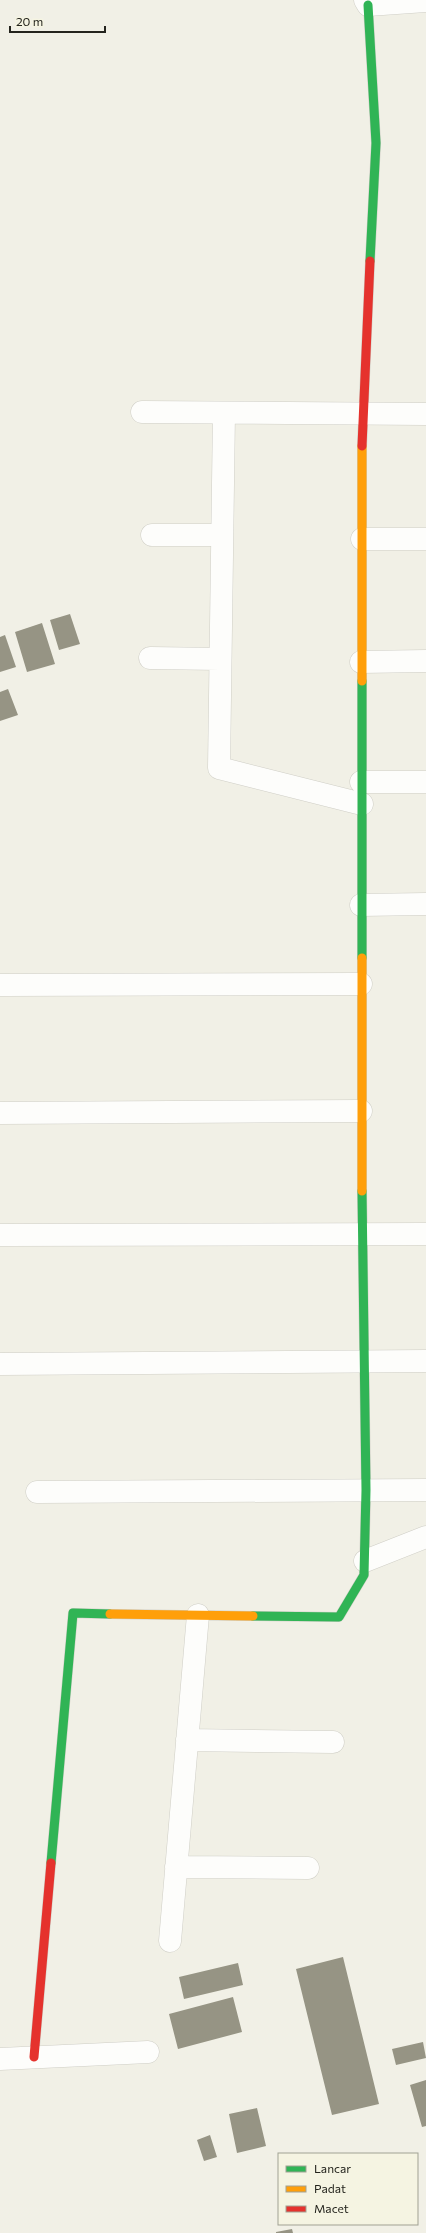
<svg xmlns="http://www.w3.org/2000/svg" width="426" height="2233" viewBox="0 0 426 2233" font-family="Commissioner,sans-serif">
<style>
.building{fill:#969484}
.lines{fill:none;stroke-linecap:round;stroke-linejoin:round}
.street-casing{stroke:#cfcec6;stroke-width:23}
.fast-casing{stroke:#cfcec6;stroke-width:10}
.slow-casing{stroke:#cfcec6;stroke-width:10}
.jam-casing{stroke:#cfcec6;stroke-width:10}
.street{stroke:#fdfdfb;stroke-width:22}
.fast{stroke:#30b455;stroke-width:9}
.slow{stroke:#ff9f0a;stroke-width:9}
.jam{stroke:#e5322d;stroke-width:9}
</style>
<rect width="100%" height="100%" fill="#f1f0e6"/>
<path class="building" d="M70,614L80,644L59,650L50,620Z
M42,623L55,664L27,672L15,632Z
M5,635L16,667L0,672V637Z
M8,689L18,715L0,721V692Z
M343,1957L379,2104L332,2115L296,1969Z
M238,1963L243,1985L184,1999L179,1977Z
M233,1997L242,2032L178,2049L169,2014Z
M423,2042L426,2058L396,2065L392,2049Z
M426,2080V2126L422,2127L410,2085Z
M257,2108L266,2146L237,2153L229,2114Z
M210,2135L217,2157L204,2161L197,2140Z
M292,2229L293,2233H276V2232Z"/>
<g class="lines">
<g class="street-casing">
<path id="street" d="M365,0L368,5L426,1
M142,412L426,414
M224,413L219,768L362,804
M152,535H222
M362,539H426
M150,658L220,659
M361,662L426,661
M361,782H426
M361,905L426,904
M0,985L361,984
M0,1113L361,1111
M0,1235L426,1234
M0,1364L426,1361
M37,1492L426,1490
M365,1561L426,1537
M187,1740L333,1742
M176,1867L308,1868
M170,1941L198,1615
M0,2059L148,2052"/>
</g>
<g class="fast-casing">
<path id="fast" d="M368,5L376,143L370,261
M362,681V958
M253,1616L339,1617L364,1575L366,1490L362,1191
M51,1863L73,1613L110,1614"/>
</g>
<g class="slow-casing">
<path id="slow" d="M362,446V681
M362,958V1191
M110,1614L253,1616"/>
</g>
<g class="jam-casing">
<path id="jam" d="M362,446L370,261
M34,2057L51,1863"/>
</g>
<use href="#street" class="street"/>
<use href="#fast" class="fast"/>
<use href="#slow" class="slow"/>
<use href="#jam" class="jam"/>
</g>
<rect x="278" y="2153" width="140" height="72" fill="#f5f4e2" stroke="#a1a193"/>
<rect x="286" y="2166" width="20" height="6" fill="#30b455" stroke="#a1a193"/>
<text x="314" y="2173" font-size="12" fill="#24241d">Lancar</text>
<rect x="286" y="2186" width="20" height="6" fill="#ff9f0a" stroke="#a1a193"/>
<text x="314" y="2193" font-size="12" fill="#24241d">Padat</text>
<rect x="286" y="2206" width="20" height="6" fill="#e5322d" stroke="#a1a193"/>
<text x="314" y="2213" font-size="12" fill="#24241d">Macet</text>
<path d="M10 26v6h95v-6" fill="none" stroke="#24241d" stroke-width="2"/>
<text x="16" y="26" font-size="12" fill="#24241d" stroke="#f5f4e2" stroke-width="3" paint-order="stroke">20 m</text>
</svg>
